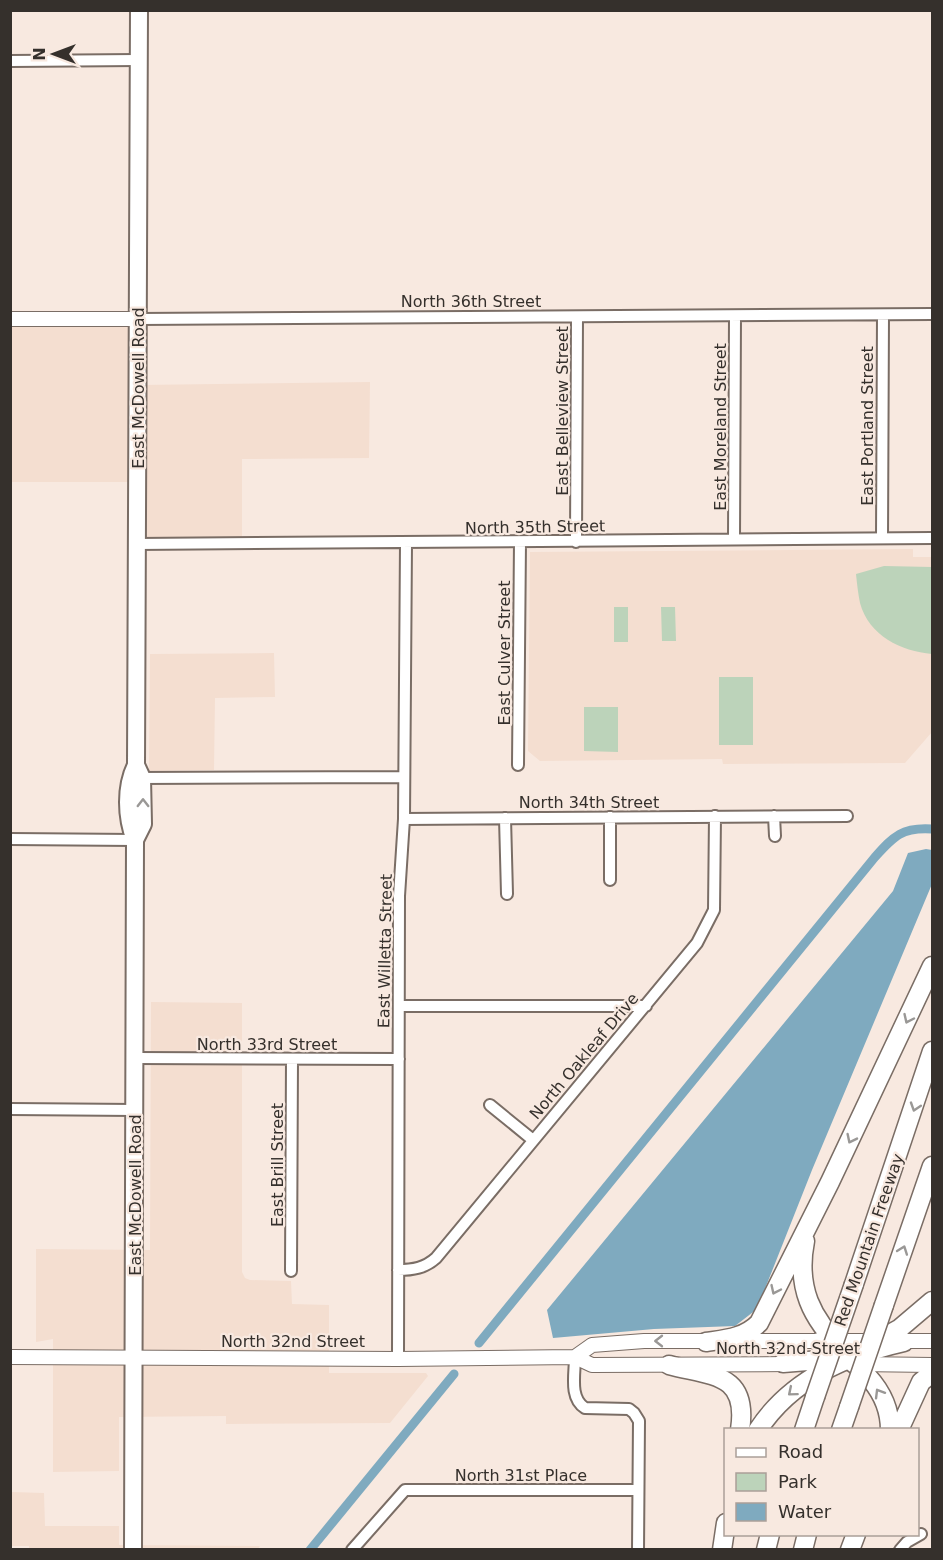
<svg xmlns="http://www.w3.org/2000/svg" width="943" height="1560" viewBox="0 0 943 1560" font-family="'DejaVu Sans',sans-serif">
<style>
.built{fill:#f4ded0}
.green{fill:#bcd3ba}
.water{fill:#7faabf}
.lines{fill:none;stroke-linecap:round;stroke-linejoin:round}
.canal{stroke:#7faabf;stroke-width:9}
.minor-casing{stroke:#7a6d65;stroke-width:14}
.secondary-casing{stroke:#7a6d65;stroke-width:16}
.primary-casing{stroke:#7a6d65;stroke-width:20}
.motorway-casing{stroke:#7a6d65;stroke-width:21}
.minor{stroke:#fff;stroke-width:10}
.secondary{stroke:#fff;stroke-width:14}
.primary{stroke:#fff;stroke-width:16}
.motorway{stroke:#fff;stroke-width:18}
.motorway-bridge-casing{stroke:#7a6d65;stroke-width:21;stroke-linecap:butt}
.motorway-bridge{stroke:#fff;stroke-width:18}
.oneway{stroke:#9a9896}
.labels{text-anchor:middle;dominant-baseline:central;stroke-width:4.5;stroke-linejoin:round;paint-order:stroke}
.street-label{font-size:16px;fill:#35302c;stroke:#f8e9e0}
</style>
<rect width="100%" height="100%" fill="#f8e9e0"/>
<path class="built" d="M11,319H139V385L370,382L369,458L242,459V544H137V482H11Z
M913,549V557H932V732L905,763L723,764L722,759L540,761L528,751L530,552Z
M274,653L275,697L215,698L214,770L149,771L150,654Z
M151,1002L242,1003V1272L245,1278L250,1280L291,1281L292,1304L329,1305V1373H426L428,1376L390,1423L226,1424V1416L119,1417V1471L53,1472V1339L36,1342V1249L150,1250Z
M11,1492L44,1493L45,1526H119V1545L260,1546L257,1550H29V1546H11Z"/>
<path class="green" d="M884,566L932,567V654C901,651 869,636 860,603C858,593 857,584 856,574Z
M614,607H628V642H614Z
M661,607H675L676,641H662Z
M719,677H753V745H719Z
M584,707H618V752L584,751Z"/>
<path class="water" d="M926,849L932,850V884L812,1170L757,1309L735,1326L654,1329L553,1338L547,1310L893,891L908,853Z"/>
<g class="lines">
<path class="canal" d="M479,1343L875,857C894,836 902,827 932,829
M310,1550L454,1374"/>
<g class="minor-casing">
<path id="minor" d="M10,61L138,60
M139,319L932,314
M882,538L883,315
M734,539L735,316
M576,542L577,317
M137,544L932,538
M518,765L520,542
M138,778L404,777
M774,816L775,836
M610,817V880
M505,818L507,894
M404,819L847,816
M10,839L135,840
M399,1006H646
M135,1058L399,1059
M490,1105L533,1140
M10,1109L135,1110
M398,1270C413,1270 425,1268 436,1258L697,943L714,910L715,816
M291,1271L292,1059
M575,1357C575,1374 569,1398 585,1408L629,1409L634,1413L639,1421L638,1550
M398,1359L399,896L404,819L406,543
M352,1550L405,1490H638
M900,1550L907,1542L921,1534"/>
</g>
<g class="secondary-casing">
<path id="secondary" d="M10,319H139
M10,1357L398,1359L575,1357L592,1365L792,1364
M575,1357L592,1345L644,1341H932
M857,1364L932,1365"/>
</g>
<g class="primary-casing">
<path id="primary" d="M135,840L143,824L142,778L136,765
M133,1550L135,840C126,817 125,787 136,765L139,10"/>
</g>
<g class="motorway-casing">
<path id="motorway" d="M805,1241C796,1287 811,1319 844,1350
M854,1284L932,1051
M884,1305L932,1166
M877,1341L899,1329L932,1301
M706,1342C726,1339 744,1338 759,1323L830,1182L932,966
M819,1342C854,1359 890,1387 890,1430
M783,1363L820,1360L837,1356
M669,1365C710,1376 749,1372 740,1430
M758,1430C791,1379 847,1355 904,1342
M804,1430L815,1397
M841,1430L849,1407
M899,1430L921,1382L932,1373
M722,1550L726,1523
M766,1550L770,1534
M803,1550L807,1534
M850,1550L856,1534"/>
</g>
<use href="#minor" class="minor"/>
<use href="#secondary" class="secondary"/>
<use href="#primary" class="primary"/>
<use href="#motorway" class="motorway"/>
<g class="motorway-bridge-casing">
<path id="motorway-bridge" d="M815,1397L854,1284
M849,1407L884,1305"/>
</g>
<use href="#motorway-bridge" class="motorway-bridge"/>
</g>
<defs><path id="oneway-chevron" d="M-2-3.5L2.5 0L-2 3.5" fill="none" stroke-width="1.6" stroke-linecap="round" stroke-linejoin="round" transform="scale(1.5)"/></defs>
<g class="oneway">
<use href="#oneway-chevron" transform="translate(143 803) rotate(-90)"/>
<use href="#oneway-chevron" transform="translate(908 1019) rotate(115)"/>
<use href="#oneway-chevron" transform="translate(915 1107) rotate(108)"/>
<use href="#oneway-chevron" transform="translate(851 1139) rotate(116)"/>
<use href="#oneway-chevron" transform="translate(903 1250) rotate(-70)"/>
<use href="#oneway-chevron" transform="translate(775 1290) rotate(115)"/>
<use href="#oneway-chevron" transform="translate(659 1341) rotate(-180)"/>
<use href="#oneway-chevron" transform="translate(792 1392) rotate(140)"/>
<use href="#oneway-chevron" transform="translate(879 1393) rotate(-121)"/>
</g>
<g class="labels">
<g class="street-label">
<text x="471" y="301">North 36th Street</text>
<text transform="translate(138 388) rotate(-90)">East McDowell Road</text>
<text transform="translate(562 411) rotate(-90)">East Belleview Street</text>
<text transform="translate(867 426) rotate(-90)">East Portland Street</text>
<text transform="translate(720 427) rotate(-90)">East Moreland Street</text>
<text transform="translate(535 527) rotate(-1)">North 35th Street</text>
<text transform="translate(504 653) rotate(-90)">East Culver Street</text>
<text x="589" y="802">North 34th Street</text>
<text transform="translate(385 951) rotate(-89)">East Willetta Street</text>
<text x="267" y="1044">North 33rd Street</text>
<text transform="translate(584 1056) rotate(-50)">North Oakleaf Drive</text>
<text transform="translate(277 1165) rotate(-90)">East Brill Street</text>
<text transform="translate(135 1195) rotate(-90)">East McDowell Road</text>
<text transform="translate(869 1240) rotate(-71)">Red Mountain Freeway</text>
<text x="293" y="1341">North 32nd Street</text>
<text x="788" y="1348">North 32nd Street</text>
<text x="521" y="1475">North 31st Place</text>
</g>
</g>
<rect width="943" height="1560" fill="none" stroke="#35302c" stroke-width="24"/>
<rect x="724" y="1428" width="195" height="108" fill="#f8e9e0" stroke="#aa9f98" stroke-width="1.5"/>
<rect x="736" y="1448" width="30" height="9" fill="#ffffff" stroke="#aa9f98" stroke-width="1.5"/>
<text x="778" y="1458" font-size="18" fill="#35302c">Road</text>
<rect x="736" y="1473" width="30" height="18" fill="#bcd3ba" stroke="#aa9f98" stroke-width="1.5"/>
<text x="778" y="1488" font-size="18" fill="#35302c">Park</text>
<rect x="736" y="1503" width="30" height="18" fill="#7faabf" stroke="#aa9f98" stroke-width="1.5"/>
<text x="778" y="1518" font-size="18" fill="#35302c">Water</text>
<g transform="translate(54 54) rotate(270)" stroke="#f8e9e0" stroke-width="4.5" paint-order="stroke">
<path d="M0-4.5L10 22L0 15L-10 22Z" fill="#35302c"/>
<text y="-9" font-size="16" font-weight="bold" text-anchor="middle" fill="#35302c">N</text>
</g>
</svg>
